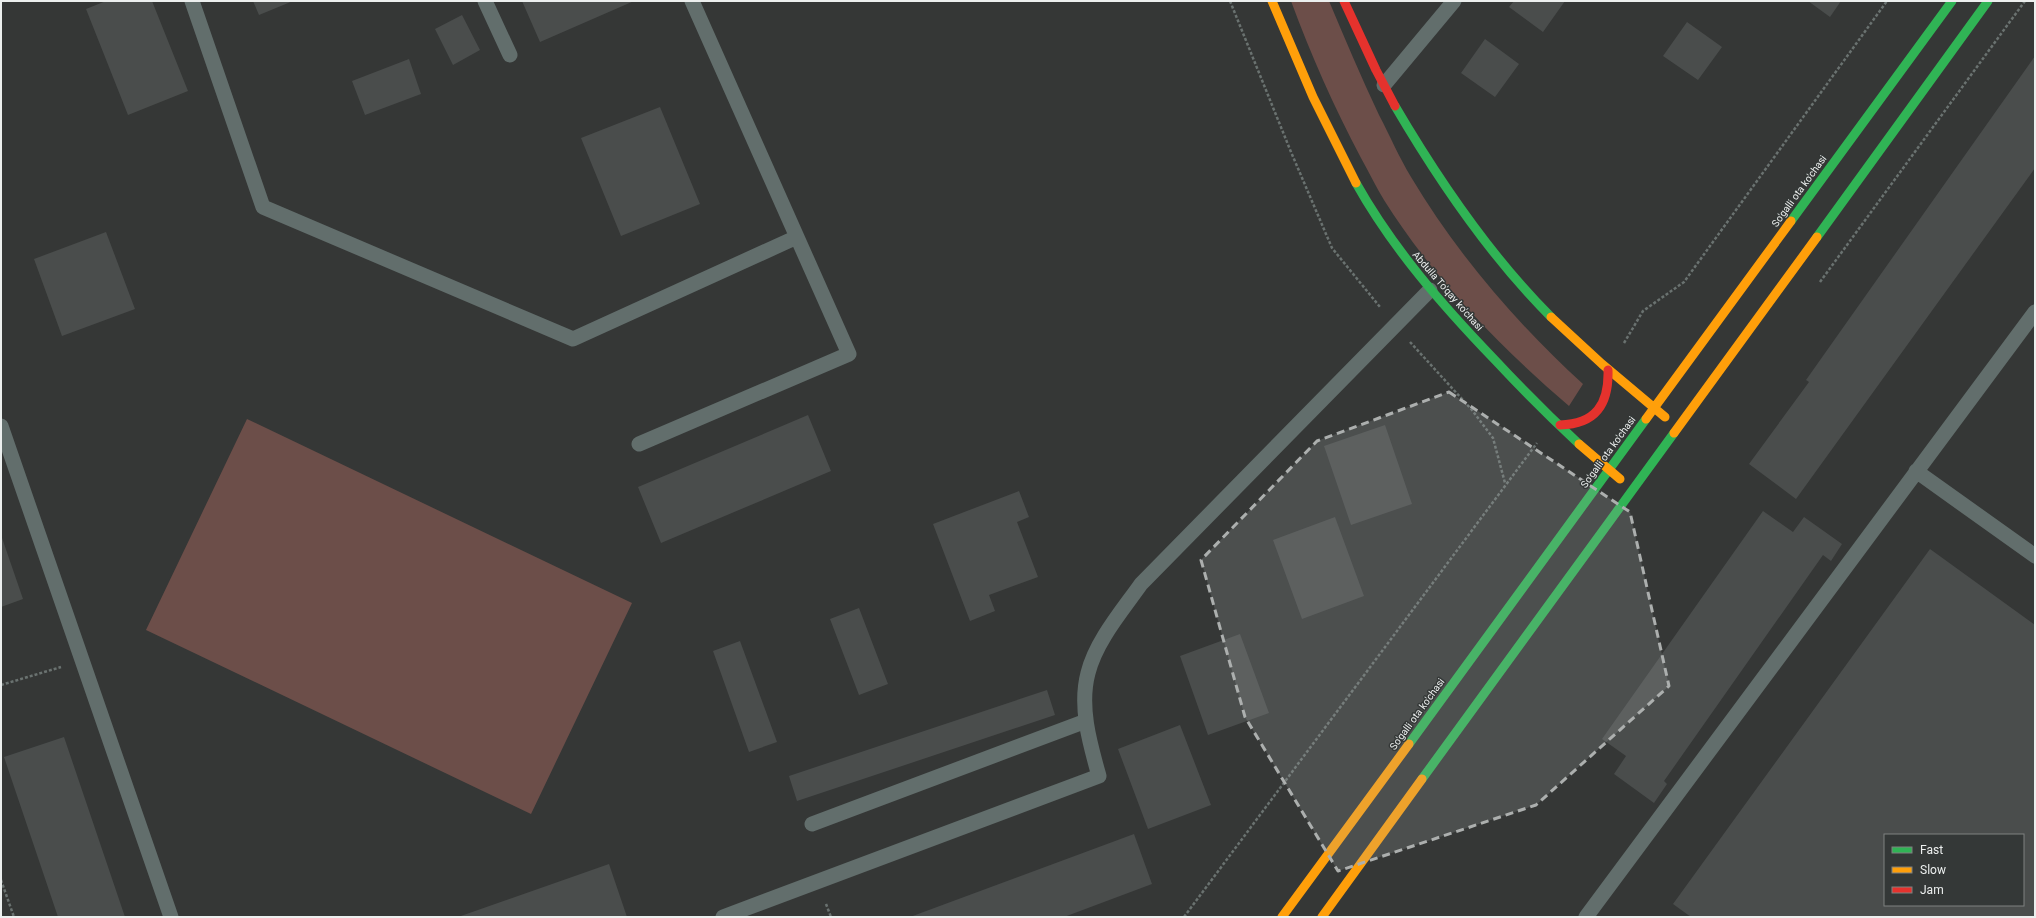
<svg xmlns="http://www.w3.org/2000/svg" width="2036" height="918" viewBox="0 0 2036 918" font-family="Roboto,sans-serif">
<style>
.green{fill:#6c4e49}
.building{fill:#4a4d4c;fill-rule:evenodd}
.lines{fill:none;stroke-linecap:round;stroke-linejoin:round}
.path{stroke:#6a7270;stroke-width:2.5;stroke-dasharray:3 2;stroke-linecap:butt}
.lane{stroke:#626e6c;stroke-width:15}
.fast{stroke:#30b455;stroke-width:9}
.slow{stroke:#ff9f0a;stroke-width:9}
.jam{stroke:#e5322d;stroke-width:9}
.marked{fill:#acafae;fill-opacity:0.2;stroke:#acafae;stroke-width:3;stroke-dasharray:8 5;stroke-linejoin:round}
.labels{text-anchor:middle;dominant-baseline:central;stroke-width:3;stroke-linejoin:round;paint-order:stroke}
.street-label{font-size:10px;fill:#ecefee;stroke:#343837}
</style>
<rect width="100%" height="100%" fill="#353736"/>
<path class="green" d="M1291,1H1329C1345,39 1361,77 1379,115C1390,136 1399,157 1411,177C1457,254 1517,324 1583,384L1569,406C1499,346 1434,279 1384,200C1376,187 1369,172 1361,158C1334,107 1311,55 1291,1Z
M247,419L632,603L531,814L146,630Z"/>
<path class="building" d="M106,1H152L188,91L128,115L86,9Z
M253,1H293L259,15Z
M522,1H634L540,42Z
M1514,1H1565L1543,32L1509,7Z
M1808,1H1841L1830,17Z
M462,15L480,50L453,65L435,29Z
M1687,22L1722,47L1698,80L1663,56Z
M1485,39L1519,64L1495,97L1461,73Z
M2035,56V168L1796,499L1749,464L1809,382L1806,380Z
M409,59L421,94L365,115L352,81Z
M660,107L700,204L621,236L581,138Z
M106,232L135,309L62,336L34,259Z
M808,415L831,471L661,543L638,487Z
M1385,425L1412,504L1351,525L1324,446Z
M1019,491L1029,517L1017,522L1038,577L989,595L995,611L970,621L933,524Z
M1763,511L1793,532L1804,517L1842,544L1831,561L1823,555L1664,781L1667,784L1654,803L1614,774L1626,756L1602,739Z
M1335,517L1364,596L1302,619L1273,540Z
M1,535L23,599L1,607Z
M1930,549L2035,625V917H1691L1673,904ZM1885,835H2023V905H1885Z
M859,608L888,684L859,695L830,619Z
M1240,634L1269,713L1208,735L1180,656Z
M740,641L777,742L749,752L713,651Z
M1047,690L1055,715L797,801L789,776Z
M1180,725L1211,805L1148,829L1118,749Z
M64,737L125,917H58L4,757Z
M1134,834L1152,884L1064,917H910Z
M609,864L627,917H458Z"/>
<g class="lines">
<path class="path" d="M1230,1L1291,152L1332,248L1380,307
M1820,282L2025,1
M1410,342L1472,410L1493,438L1505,483
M1624,343L1643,311L1684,282L1887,1
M1,685L61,667
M1,880L14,917
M826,904L831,917
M1184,917L1537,443"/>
<path class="lane" d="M192,1L263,207L573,339L797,237
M485,1L510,55
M1384,85L1454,1
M1,426L171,917
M639,444L849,354L692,1
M1916,471L2035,556
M812,824L1086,721
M723,917L1099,776C1090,744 1079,707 1088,673C1096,641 1122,611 1141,584L1430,290
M1586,917L2035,312"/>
<path class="fast" d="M1395,106C1439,181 1489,255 1551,317
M1356,183C1393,249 1443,306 1495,360C1522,389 1550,417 1579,444
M1791,221L1952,1
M1817,237L1988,1
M1409,744L1646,419
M1422,779L1674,433"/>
<path class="slow" d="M1272,1L1313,97L1356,183
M1551,317L1602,364L1665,417
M1646,419L1791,221
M1674,433L1817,237
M1579,444L1620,479
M1282,917L1409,744
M1322,917L1422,779"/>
<path class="jam" d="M1344,1L1376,70L1395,106
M1560,425C1596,424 1609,404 1608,370"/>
</g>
<path class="marked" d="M1449,392L1630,512L1669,686L1536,805L1338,871L1245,717L1201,560L1317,441Z"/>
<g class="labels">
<g class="street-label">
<text transform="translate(1799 191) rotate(-54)">So'galli ota ko'chasi</text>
<text transform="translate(1448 291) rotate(49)">Abdulla To'qay ko'chasi</text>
<text transform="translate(1608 452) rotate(-54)">So'galli ota ko'chasi</text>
<text transform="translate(1417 714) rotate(-54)">So'galli ota ko'chasi</text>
</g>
</g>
<rect width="2036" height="918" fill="none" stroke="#ecefee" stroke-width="4"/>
<rect x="1884" y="834" width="140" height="72" fill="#343837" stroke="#7e8180"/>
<rect x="1892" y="847" width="20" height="6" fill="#30b455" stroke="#7e8180"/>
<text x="1920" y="854" font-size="12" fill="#ecefee">Fast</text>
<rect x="1892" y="867" width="20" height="6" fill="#ff9f0a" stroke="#7e8180"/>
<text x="1920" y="874" font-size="12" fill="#ecefee">Slow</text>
<rect x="1892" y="887" width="20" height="6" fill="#e5322d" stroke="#7e8180"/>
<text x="1920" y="894" font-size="12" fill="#ecefee">Jam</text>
</svg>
